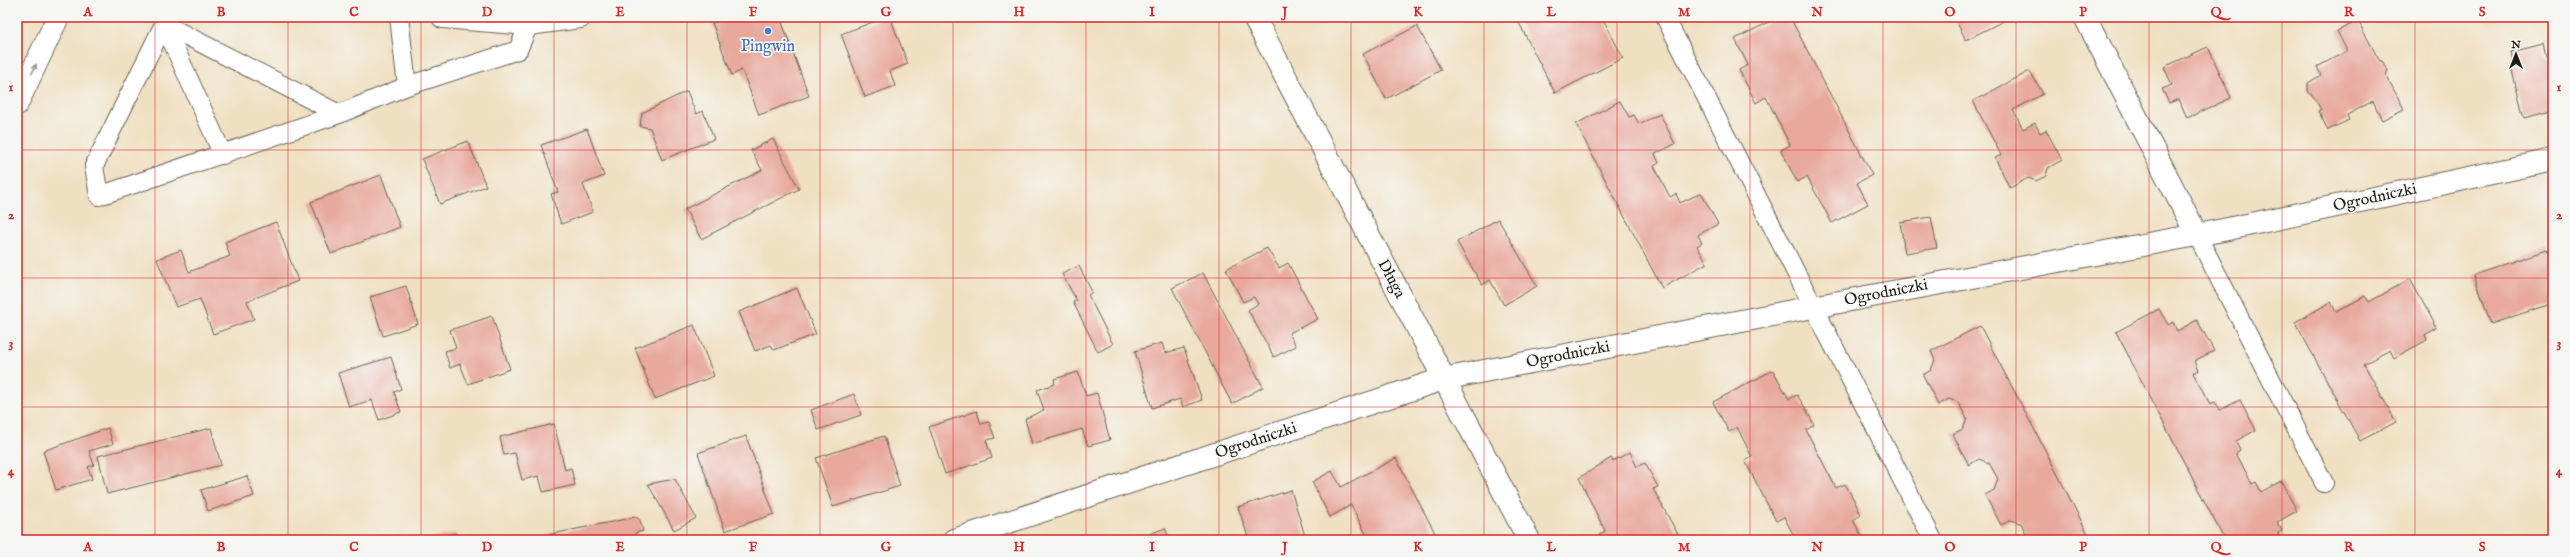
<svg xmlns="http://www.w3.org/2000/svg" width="2570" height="557" viewBox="0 0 2570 557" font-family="'IM FELL English',serif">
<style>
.building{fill:#e8a89c}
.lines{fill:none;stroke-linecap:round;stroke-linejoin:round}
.service-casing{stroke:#666156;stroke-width:20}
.minor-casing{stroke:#666156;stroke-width:24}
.secondary-casing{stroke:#666156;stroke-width:24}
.service{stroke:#fff;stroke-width:18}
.minor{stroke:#fff;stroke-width:22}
.secondary{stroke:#fff;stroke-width:22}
.oneway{fill:#999}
.grid{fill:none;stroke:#d62828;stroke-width:1;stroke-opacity:0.55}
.shop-dot{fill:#3f7fe0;stroke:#f6f6f2;stroke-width:1.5}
.labels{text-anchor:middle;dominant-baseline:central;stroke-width:3.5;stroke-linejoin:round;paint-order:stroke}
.shop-label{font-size:16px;fill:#366cbe;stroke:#f6f6f2}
.street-label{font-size:16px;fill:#1c1c1c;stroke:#f6f6f2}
.neatline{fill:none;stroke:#d62828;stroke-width:1.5}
.grid-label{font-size:13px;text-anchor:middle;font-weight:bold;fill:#d62828}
</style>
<rect width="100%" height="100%" fill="#f6f6f2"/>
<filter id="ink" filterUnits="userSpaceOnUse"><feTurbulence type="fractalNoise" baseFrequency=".025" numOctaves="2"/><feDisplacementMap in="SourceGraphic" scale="8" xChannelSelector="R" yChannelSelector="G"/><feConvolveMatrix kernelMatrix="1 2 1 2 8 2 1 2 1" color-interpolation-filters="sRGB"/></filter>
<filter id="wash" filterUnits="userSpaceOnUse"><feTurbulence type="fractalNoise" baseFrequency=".012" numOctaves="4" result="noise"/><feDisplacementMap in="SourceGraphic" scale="16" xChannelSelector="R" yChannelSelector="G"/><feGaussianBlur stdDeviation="0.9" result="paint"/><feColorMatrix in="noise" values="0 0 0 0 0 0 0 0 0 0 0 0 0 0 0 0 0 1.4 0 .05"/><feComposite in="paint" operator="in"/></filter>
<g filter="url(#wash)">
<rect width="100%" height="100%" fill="#f0e0c2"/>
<g id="blocks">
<path class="building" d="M727,17H780L809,96L759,115L742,70L732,75L712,23Z
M886,17H890L908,64L890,71L895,86L865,97L841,34Z
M1516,17H1602L1623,58L1555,93Z
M1779,17H1790L1872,175L1857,183L1868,204L1832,223L1807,177L1797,182L1781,150L1790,145L1766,97L1756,103L1739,70L1748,65L1735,39Z
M1954,17H2011L1966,40Z
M2358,21L2379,60L2384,62L2388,70L2386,75L2404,109L2382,120L2373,101L2347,115L2349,120L2328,130L2318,111L2321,110L2317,102L2308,91V83L2321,75L2317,67L2347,51L2337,31Z
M1417,26L1441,70L1386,99L1363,54Z
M2543,44L2546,57L2553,55V110L2524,118L2511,67L2515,65L2512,52Z
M2208,47L2231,98L2187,118L2179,99L2169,103L2162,89L2172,85L2164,67Z
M2030,71L2043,94L2013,110L2023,129L2035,123L2040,133L2046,130L2062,160L2048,168L2046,176L2036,181L2028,178L2010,188L1995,158L2001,155L1973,101Z
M687,91L696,114L703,111L714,139L662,160L650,128L640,126L642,113Z
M1620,101L1629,117L1634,115L1639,124L1660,114L1675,144L1655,154L1659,163L1654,166L1670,197L1676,194L1680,203L1701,193L1718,224L1698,235L1702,243L1697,246L1707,263L1662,288L1576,124Z
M587,129L604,176L583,184L593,212L561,224L551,194L558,192L541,145Z
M773,139L799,189L701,239L685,209L762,170L751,150Z
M468,141L486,186L440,204L422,159Z
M381,175L400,227L331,254L311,202Z
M1931,217L1937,248L1905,253L1900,222Z
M1498,219L1537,286L1504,305L1490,280L1482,285L1457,242Z
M276,222L298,281L247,301L254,319L213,334L200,299L176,307L157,259L181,250L189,272L230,256L225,242Z
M1267,248L1279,268L1288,263L1318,319L1289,333L1296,346L1274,357L1248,310L1258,304L1254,297L1243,302L1226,269Z
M2546,250L2553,270V303L2491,324L2474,275Z
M1079,266L1092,292L1088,295L1113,344L1098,352L1073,302L1077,301L1062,274Z
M1203,273L1263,387L1232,404L1172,288Z
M2410,279L2437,328L2425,335L2427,340L2394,358L2390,350L2364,364L2396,422L2360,441L2295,322L2331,302L2336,312L2365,296L2369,302Z
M406,286L418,324L383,336L370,297Z
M797,288L816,334L774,350L771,345L755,351L739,312Z
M2159,309L2168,325L2173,322L2177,331L2197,320L2214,351L2194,361L2198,371L2193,373L2210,404L2215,402L2220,410L2240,400L2256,430L2236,441L2240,450L2236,453L2252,484L2256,482L2261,492L2281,481L2297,511L2277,522L2282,531L2278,533L2281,540H2225L2221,533L2116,332Z
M492,316L510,369L468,384L460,364L450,368L445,351L456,348L450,330Z
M694,325L714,376L655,399L635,348Z
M1980,326L2043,446L2091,540H2029L2021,523L2011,520L2001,525L1985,495L1994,490L1998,479L1989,463L1979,459L1969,465L1961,450L1953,434L1963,429L1967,419L1958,402L1949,399L1938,405L1923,375L1931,370L1935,360L1931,351Z
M1162,343L1165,353L1184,348L1202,400L1183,407L1180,399L1152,408L1135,351Z
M391,357L401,389L394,392L401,412L379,420L372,400L349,407L338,373Z
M1773,370L1789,399L1797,395L1807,411L1814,425L1806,430L1836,488L1845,484L1854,500L1861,515L1853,520L1864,540H1796L1784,517L1776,521L1745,461L1752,457L1737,427L1729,432L1713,402Z
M1078,372L1086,396L1097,393L1110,440L1088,446L1082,429L1032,444L1025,419L1044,410L1037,390L1055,384L1054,379Z
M854,394L861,415L818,430L811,410Z
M977,411L981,424L989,422L995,438L986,440L992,458L945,474L929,427Z
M554,424L565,470L571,468L575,485L543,492L539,476L522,480L515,453L504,455L500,437Z
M108,428L113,444L89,451L94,465L88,467L92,479L56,490L43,451Z
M211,428L221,465L107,494L98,456Z
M746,436L774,514L725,531L698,453Z
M884,436L900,486L833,507L816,458Z
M1630,452L1637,467L1645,463L1658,487L1653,489L1681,540H1602L1599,535L1605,531L1579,478L1611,458L1613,461Z
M1396,458L1436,535L1426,540H1369L1351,505L1330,517L1312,482L1332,471L1341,487Z
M247,476L254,496L208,511L201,490Z
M675,479L696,518L674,530L648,484Z
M1291,490L1305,536L1294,540H1249L1238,507Z
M636,517L640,520L643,531L635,533L636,540H548L547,535Z
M17,521H18L23,540H17Z
M1165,528L1170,540H1134Z
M456,533L458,540H431V538Z"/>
</g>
</g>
<g filter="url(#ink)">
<use href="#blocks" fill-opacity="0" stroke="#666156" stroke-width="1"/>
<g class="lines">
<g class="service-casing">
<path id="service" d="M399,17L407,86
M1665,17L1933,540
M164,24L223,155
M339,114L164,24L94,166L99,196L339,114L407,86L518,50L529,24
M2197,235L2324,483"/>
</g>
<g class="minor-casing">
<path id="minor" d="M443,17L529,24L580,17
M1254,17L1529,540
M2085,17L2197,235
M954,540L1443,379L1813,307L2223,230L2553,160"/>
</g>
<g class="secondary-casing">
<path id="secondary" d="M17,104L58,17"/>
</g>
<use href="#service" class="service"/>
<use href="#minor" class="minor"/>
<use href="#secondary" class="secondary"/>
</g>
<defs><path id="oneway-solid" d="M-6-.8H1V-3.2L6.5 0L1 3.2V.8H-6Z"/></defs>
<use class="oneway" href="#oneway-solid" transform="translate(34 69) rotate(-65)"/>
</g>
<path class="grid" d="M155,17V540M288,17V540M421,17V540M554,17V540M687,17V540M820,17V540M953,17V540M1086,17V540M1219,17V540M1351,17V540M1484,17V540M1617,17V540M1750,17V540M1883,17V540M2016,17V540M2149,17V540M2282,17V540M2415,17V540M17,150H2553M17,278H2553M17,407H2553"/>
<circle class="shop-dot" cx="768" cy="31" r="4"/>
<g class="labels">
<g class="shop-label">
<text x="768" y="47">Pingwin</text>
</g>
<g class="street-label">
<text transform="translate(2375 198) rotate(-12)">Ogrodniczki</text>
<text transform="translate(1391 279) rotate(62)">Długa</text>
<text transform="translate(1886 293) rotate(-11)">Ogrodniczki</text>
<text transform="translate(1568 355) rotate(-11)">Ogrodniczki</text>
<text transform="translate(1256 441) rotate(-18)">Ogrodniczki</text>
</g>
</g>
<rect width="2570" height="557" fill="none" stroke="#f6f6f2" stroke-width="44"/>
<g transform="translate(2516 54)" stroke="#f6f6f2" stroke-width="3" paint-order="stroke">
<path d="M0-3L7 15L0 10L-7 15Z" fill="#1c1c1c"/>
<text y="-6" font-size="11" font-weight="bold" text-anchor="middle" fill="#1c1c1c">N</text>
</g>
<rect x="22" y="22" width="2526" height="513" class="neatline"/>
<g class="grid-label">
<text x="88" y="16">A</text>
<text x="221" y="16">B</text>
<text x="354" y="16">C</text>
<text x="487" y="16">D</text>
<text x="620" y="16">E</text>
<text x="753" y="16">F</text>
<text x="886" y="16">G</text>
<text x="1019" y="16">H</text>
<text x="1152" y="16">I</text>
<text x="1285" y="16">J</text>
<text x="1418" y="16">K</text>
<text x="1551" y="16">L</text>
<text x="1684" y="16">M</text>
<text x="1817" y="16">N</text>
<text x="1950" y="16">O</text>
<text x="2083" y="16">P</text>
<text x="2216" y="16">Q</text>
<text x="2349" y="16">R</text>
<text x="2482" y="16">S</text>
<text x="11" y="91">1</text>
<text x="2559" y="91">1</text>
<text x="11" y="219">2</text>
<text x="2559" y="219">2</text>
<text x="11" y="347">3</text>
<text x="2559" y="347">3</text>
<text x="11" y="475">4</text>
<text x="2559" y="475">4</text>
<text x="88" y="551">A</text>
<text x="221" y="551">B</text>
<text x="354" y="551">C</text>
<text x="487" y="551">D</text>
<text x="620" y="551">E</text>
<text x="753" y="551">F</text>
<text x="886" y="551">G</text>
<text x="1019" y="551">H</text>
<text x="1152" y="551">I</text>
<text x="1285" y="551">J</text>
<text x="1418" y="551">K</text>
<text x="1551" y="551">L</text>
<text x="1684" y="551">M</text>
<text x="1817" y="551">N</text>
<text x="1950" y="551">O</text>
<text x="2083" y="551">P</text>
<text x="2216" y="551">Q</text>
<text x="2349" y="551">R</text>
<text x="2482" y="551">S</text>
</g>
</svg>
